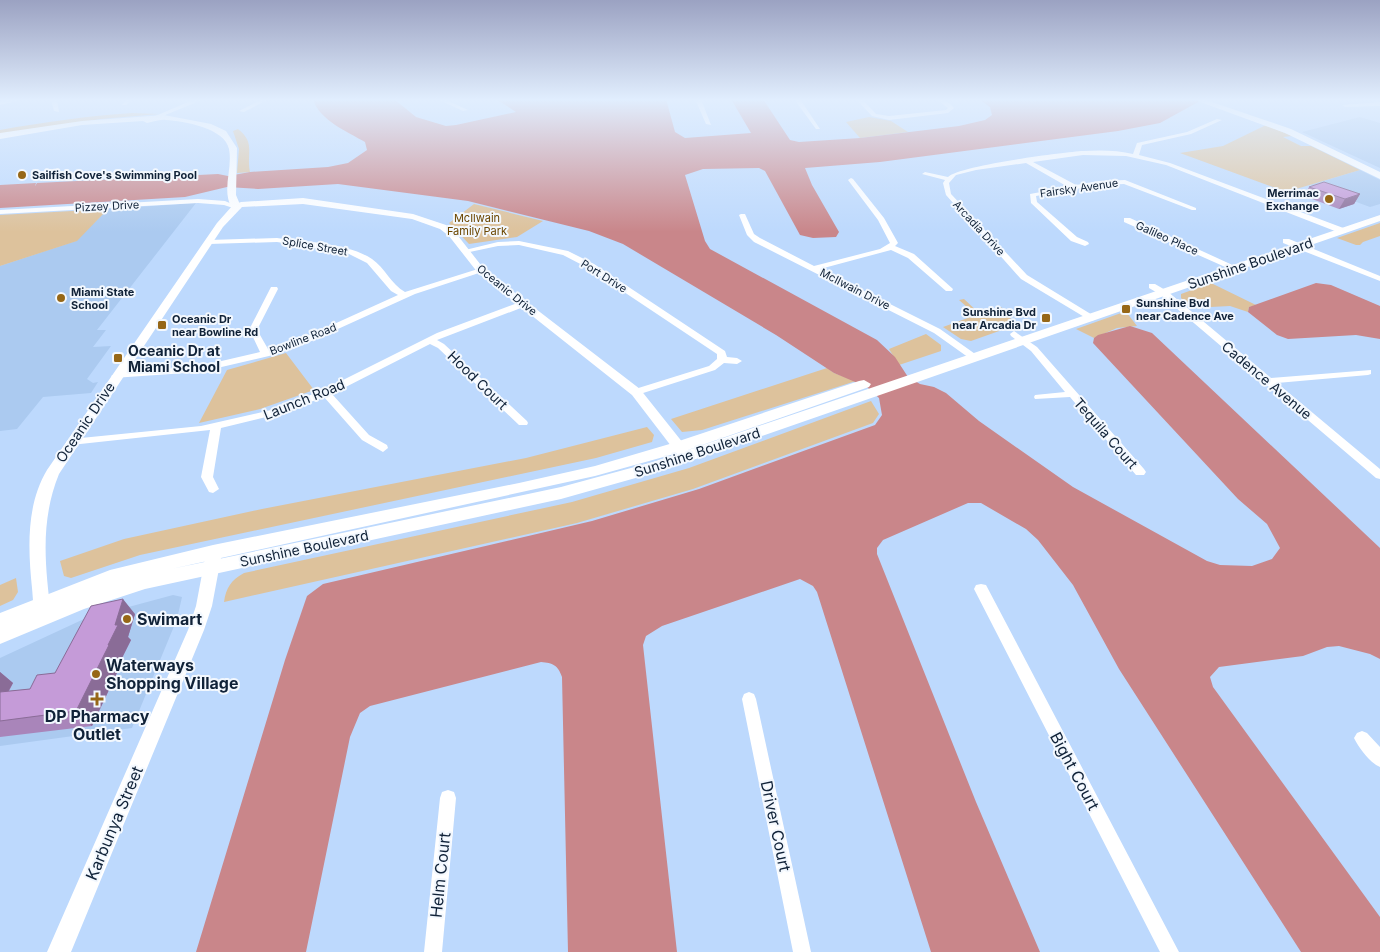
<svg xmlns="http://www.w3.org/2000/svg" width="1380" height="952" viewBox="0 0 1380 952" font-family="Inter,sans-serif">
<style>
.built{fill:#abcaf0}
.green{fill:#ddc29c}
.water{fill:#c9868a}
.lines{fill:none;stroke-linecap:round;stroke-linejoin:round}
.minor{fill:#fff;fill-rule:evenodd}
.tertiary{fill:#fff;fill-rule:evenodd}
.secondary{fill:#fff;fill-rule:evenodd}
.wall{fill:#a985ba}
.shaded-wall{fill:#8a6c97}
.building{fill:#c59bd8;stroke:#8a6c97}
.poi-dot{fill:#966717;stroke:#f3f8fe;stroke-width:2}
.labels{text-anchor:middle;dominant-baseline:central;stroke-width:4;stroke-linejoin:round;paint-order:stroke}
.far-poi-label{font-size:11px;font-weight:bold;fill:#102238;stroke:#f3f8fe;text-anchor:start}
.far-street-label{font-size:11px;fill:#102238;stroke:#f3f8fe}
.far-park-label{font-size:11px;fill:#6b4600;stroke:#f3f8fe}
.street-label{font-size:14px;fill:#102238;stroke:#f3f8fe}
.poi-label{font-size:14px;font-weight:bold;fill:#102238;stroke:#f3f8fe;text-anchor:start}
.near-poi-label{font-size:16px;font-weight:bold;fill:#102238;stroke:#f3f8fe;text-anchor:start}
.near-street-label{font-size:16px;fill:#102238;stroke:#f3f8fe}
</style>
<rect width="100%" height="100%" fill="#bdd9fd"/>
<path class="built" d="M1360,117L1380,123V168L1302,132Z
M1360,170L1380,180V204L1370,207L1310,185Z
M196,203L97,330H106L93,347L111,346L87,379L93,383L98,382L91,393L43,397L17,429L0,431V266L76,241L108,209Z
M173,595L182,597L177,619L132,728L0,746V658L84,619Z"/>
<path class="green" d="M132,113L159,114L101,119L0,134V130C44,122 88,116 132,113Z
M869,117L891,121L908,132L860,138L846,122Z
M1266,125L1292,136L1283,137L1301,146H1311L1360,170L1286,192L1180,153L1223,146Z
M238,129C256,143 246,153 250,172L237,173L239,149L233,131Z
M474,204L543,221L517,237L469,244L449,223Z
M108,209L77,241L0,266V215Z
M1380,223V236L1363,242L1360,245H1356L1337,238Z
M1211,283L1256,305L1249,307L1248,312L1230,306L1191,308L1181,298V294Z
M964,299L980,314L1001,307L1016,325L971,341L961,339L943,327L976,315L959,300Z
M1124,312L1127,313L1137,326L1117,328L1094,338L1076,329Z
M926,334L941,345V351L899,365L889,349Z
M286,353L314,390L260,409L199,423L227,370Z
M827,368L834,373L856,381L702,430L682,432L671,419Z
M871,401L879,414L873,423L693,489L577,523L224,602C226,588 231,580 244,573L572,502L689,468Z
M647,427L654,435L652,442L596,458L140,555L71,578L64,576L60,561L124,539L262,509L526,458Z
M16,578L18,592L13,600L0,606V585Z"/>
<path class="water" d="M313,99H394L416,117L446,126L456,125L516,112L496,99H666L675,132L685,138L751,133L731,99H763L790,140L799,142L860,138L959,126L985,120L992,115L990,107L979,99H1212L1200,101L1160,123L1118,131L880,162L805,168L812,185L839,232L836,237L813,238L800,235L765,171L759,168L703,169L685,175L705,241L710,249L877,340L895,357L908,377L920,384L934,387L946,393L979,421L1073,487L1207,561L1220,565L1252,566L1272,559L1280,548L1267,524L1238,499L1093,343L1094,338L1098,335L1130,326L1152,333L1380,548V659L1370,654L1339,646L1327,647L1303,656L1219,667L1210,677L1213,687L1380,917V952H1301L1119,669L1073,585L1038,540L1026,529L981,503H968L883,540L877,548V554L976,802L1040,952H931L817,592L813,586L800,579L662,626L646,636L643,645L677,952H568L562,677C558,665 553,663 541,662L370,706L360,713L350,737L306,952H196L285,660L307,596L323,584L592,521L699,489L875,425L882,415L879,398L867,387L834,373L776,335L623,244L589,231L468,201L338,184L258,189L227,187L185,197L0,208V185L36,183L35,186L37,183L157,177L155,179L157,180L159,177L218,174L228,176L250,172L328,167L348,163L367,150L365,142C348,132 319,120 313,99Z
M1316,283L1331,285L1380,306V339L1356,335L1288,339L1277,335L1248,312L1249,307Z"/>
<g class="lines">
<path class="minor" d="M13,99H25L0,105V101Z
M51,99H57L59,112L54,111Z
M127,99H133L126,105H122Z
M262,99H269L244,112L239,111Z
M437,99H444L468,110L463,111Z
M695,99H701L711,125L706,124Z
M794,99H800L820,129H816Z
M856,99H862L876,114L889,116L946,110L948,108L936,99C944,99 949,102 954,108L948,113L889,120L872,116Z
M1380,102V106L1345,107L1342,105Z
M1217,119L1222,120L1191,134L1142,145L1139,155L1170,163L1346,229V233H1340L1166,165L1126,156L1083,155L1033,162L1076,185L1099,181L1125,180L1196,208V210H1192L1124,184L1099,185L1036,196L1037,202L1077,237L1088,242L1089,244L1085,246L1071,241L1031,203L1030,194L1068,187L1026,163L976,170L956,175L949,183L951,194L1027,275L1094,316V320L1091,321L1021,279L946,195L943,183L945,180L922,174L925,172L948,177C958,166 1063,152 1083,151C1099,150 1118,150 1133,154L1137,143L1187,132Z
M851,178L853,179L884,218L898,243L895,246L914,254L953,289L952,291H946L908,258L891,250L820,269L940,329L978,356V360H972L934,333L754,242L747,235L739,215L741,214H745L754,234L760,238L814,266L880,249L890,243L878,220L848,180Z
M198,199L225,201L239,207L236,209L224,205L198,203L0,214V210Z
M1124,218H1130L1239,268L1232,270L1124,222Z
M277,238C305,242 348,243 372,259C385,268 391,284 405,292L478,269L485,271L415,294L307,343L269,356L200,372L113,378L111,376L116,373L200,366L260,352L252,335L251,326L271,287H277L278,289L259,326L260,335L268,349L301,339L398,295L391,291L367,263L347,253L277,242L209,244L205,242L209,240Z
M1283,239H1289L1380,276V281L1283,243Z
M519,241L568,251L594,264L725,351L727,357L737,358L742,361L737,364L724,363L715,370L640,394H632L631,392L632,390L709,366L717,359V354L588,268L563,255L519,245L498,246L465,253L461,251L498,242Z
M1149,284H1155L1167,291L1271,378L1371,370V374L1368,375L1277,383L1380,469V479L1376,478L1161,295L1149,288Z
M523,301L526,302V306L437,340L444,344L527,421L528,423L527,425H519L438,348L430,344L332,394L369,435L387,445L388,448L383,452L362,440L324,397L278,414L221,428L213,477L219,489L213,493L209,492L201,477L210,430L71,445L66,442L71,439L201,426L271,410L321,391L437,333Z
M1014,331L1037,347L1144,469L1146,472L1144,475H1136L1070,397L1035,399L1034,397L1035,395L1065,392L1031,351L1011,336L1010,334Z
M981,584L986,585L1179,952H1160L974,589L976,585Z
M749,692L754,694L756,699L811,952H793L742,699L744,694Z
M1362,731L1367,733L1380,747V767C1370,763 1359,748 1354,738L1357,733Z
M448,790L454,792L456,798L442,952H424L440,798L442,792Z"/>
<path class="tertiary" d="M195,99H204L158,118L153,117Z
M303,198L413,214L446,225L455,232L484,269L640,389L691,453L693,456L691,459H681L632,395L478,273L449,236L440,229L412,219L303,204L242,207L223,227L59,474C40,521 45,565 51,614L49,619L43,621L37,619C33,610 33,598 32,588C28,549 26,505 47,470L217,223L233,205L241,202Z
M213,552L218,554L221,558L212,606L204,630L71,952H47L188,630L196,606L205,558L208,554Z"/>
<path class="secondary" d="M1192,99H1203L1291,129L1380,172V179L1285,133Z
M164,115L211,124L226,131L237,148L236,195L241,207L240,209H232C221,189 233,170 229,149C225,128 183,121 166,120C160,119 153,122 147,123L143,121L82,125L0,139V133L82,121Z
M1380,215V221L664,470L561,499L145,589L84,609L0,644V613L110,570L213,545L519,483L595,466L673,443L859,381L864,380L871,384L869,387L685,451L595,476L171,569L561,487L653,462Z"/>
</g>
<path class="wall" d="M1309,187L1360,194L1354,204L1339,209L1304,196Z
M135,614L128,637L131,640L122,658L123,660L92,726L0,737V672L13,683L9,691L30,689L55,673Z"/>
<path class="shaded-wall" d="M1360,194L1354,204L1339,209L1345,199Z
M123,599L135,614L128,637L131,640L122,658L123,660L92,726L76,711L108,645Z
M0,672L13,683L0,706Z"/>
<path class="building" d="M1324,182L1360,194L1345,199L1309,187Z
M123,599L115,625H118L108,645H109L76,711L0,721V692L30,689L37,675L55,673L91,606Z"/>
<linearGradient id="sky" x2="0" y2="1"><stop stop-color="#9ba2c2"/><stop offset="0.43" stop-color="#e1eefe"/><stop offset="1" stop-color="#e1eefe" stop-opacity="0"/></linearGradient>
<rect width="1380" height="232" fill="url(#sky)"/>
<g class="poi-dot">
<circle cx="22" cy="175" r="5"/>
<circle cx="1329" cy="199" r="5"/>
<circle cx="61" cy="298" r="5"/>
<rect x="1121" y="304" width="10" height="10" rx="2.5"/>
<rect x="1041" y="313" width="10" height="10" rx="2.5"/>
<rect x="157" y="320" width="10" height="10" rx="2.5"/>
<rect x="113" y="353" width="10" height="10" rx="2.5"/>
<circle cx="127" cy="619" r="5"/>
<circle cx="96" cy="674" r="5"/>
<path d="M94.5 691.5h5v5h5v5h-5v5h-5v-5h-5v-5h5z"/>
</g>
<g class="labels">
<g class="far-poi-label">
<text x="32" y="175">Sailfish Cove's Swimming Pool</text>
<text x="1319" y="193" text-anchor="end">Merrimac<tspan x="1319" dy="13">Exchange</tspan></text>
<text x="71" y="292">Miami State<tspan x="71" dy="13">School</tspan></text>
<text x="1136" y="303">Sunshine Bvd<tspan x="1136" dy="13">near Cadence Ave</tspan></text>
<text x="1036" y="312" text-anchor="end">Sunshine Bvd<tspan x="1036" dy="13">near Arcadia Dr</tspan></text>
<text x="172" y="319">Oceanic Dr<tspan x="172" dy="13">near Bowline Rd</tspan></text>
</g>
<g class="far-street-label">
<text transform="translate(1079 188) rotate(-8)">Fairsky Avenue</text>
<text transform="translate(107 206) rotate(-3)">Pizzey Drive</text>
<text transform="translate(979 228) rotate(47)">Arcadia Drive</text>
<text transform="translate(1167 238) rotate(24)">Galileo Place</text>
<text transform="translate(315 246) rotate(10)">Splice Street</text>
<text transform="translate(604 276) rotate(32)">Port Drive</text>
<text transform="translate(855 289) rotate(27)">McIIwain Drive</text>
<text transform="translate(507 290) rotate(39)">Oceanic Drive</text>
<text transform="translate(303 339) rotate(-21)">Bowline Road</text>
</g>
<g class="far-park-label">
<text x="477" y="218">McIlwain<tspan x="477" dy="13">Family Park</tspan></text>
</g>
<g class="street-label">
<text transform="translate(1250 263) rotate(-19)">Sunshine Boulevard</text>
<text transform="translate(478 380) rotate(44)">Hood Court</text>
<text transform="translate(1267 380) rotate(40)">Cadence Avenue</text>
<text transform="translate(304 399) rotate(-22)">Launch Road</text>
<text transform="translate(85 422) rotate(-56)">Oceanic Drive</text>
<text transform="translate(1106 433) rotate(49)">Tequila Court</text>
<text transform="translate(697 452) rotate(-18)">Sunshine Boulevard</text>
<text transform="translate(304 548) rotate(-12)">Sunshine Boulevard</text>
</g>
<g class="poi-label">
<text x="128" y="350">Oceanic Dr at<tspan x="128" dy="16">Miami School</tspan></text>
</g>
<g class="near-poi-label">
<text x="137" y="619">Swimart</text>
<text x="106" y="665">Waterways<tspan x="106" dy="18">Shopping Village</tspan></text>
<text x="97" y="716" text-anchor="middle">DP Pharmacy<tspan x="97" dy="18">Outlet</tspan></text>
</g>
<g class="near-street-label">
<text transform="translate(1075 771) rotate(62)">Bight Court</text>
<text transform="translate(114 823) rotate(-67)">Karbunya Street</text>
<text transform="translate(776 826) rotate(78)">Driver Court</text>
<text transform="translate(440 875) rotate(-84)">Helm Court</text>
</g>
</g>
</svg>
